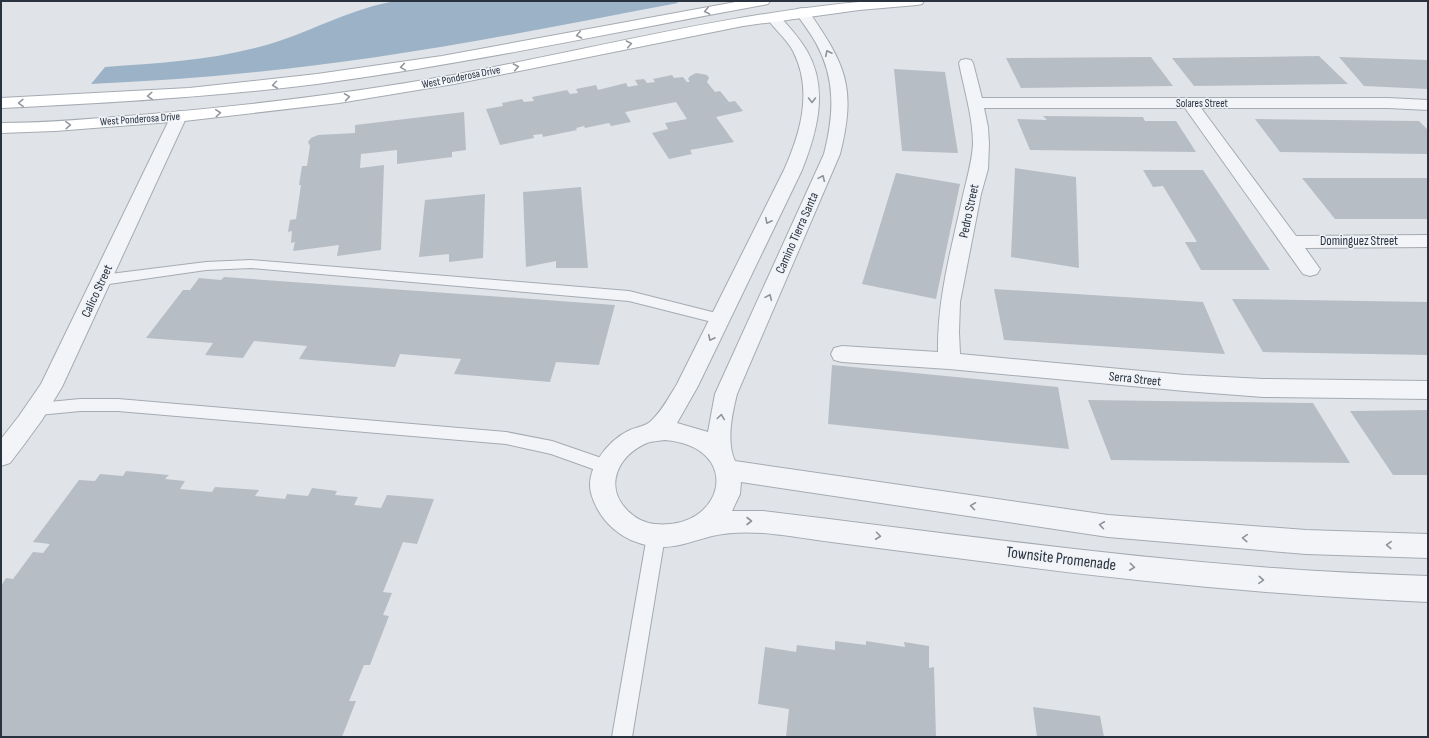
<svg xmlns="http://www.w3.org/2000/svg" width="1429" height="738" viewBox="0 0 1429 738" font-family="'Sofia Sans Condensed',sans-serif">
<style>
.water{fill:#9cb3c7}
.building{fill:#b7bdc5}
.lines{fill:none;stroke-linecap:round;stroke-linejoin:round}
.lane-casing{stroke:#a5abb2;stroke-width:2}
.street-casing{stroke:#a5abb2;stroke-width:2}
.secondary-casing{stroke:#a5abb2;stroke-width:2}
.lane{fill:#f3f4f7;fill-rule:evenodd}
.street{fill:#f3f4f7;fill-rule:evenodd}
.secondary{fill:#fff;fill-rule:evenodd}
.oneway{stroke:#94989f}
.oneway2{stroke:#8e939b}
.labels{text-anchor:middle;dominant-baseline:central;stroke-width:3;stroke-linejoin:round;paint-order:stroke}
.far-street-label{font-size:11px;fill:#29323f;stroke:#eff2f6}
.street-label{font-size:13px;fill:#29323f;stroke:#eff2f6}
.near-street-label{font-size:16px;fill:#29323f;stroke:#eff2f6}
</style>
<rect width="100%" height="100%" fill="#e0e4e8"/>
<path class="water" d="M396,1H676L678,3C578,22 478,42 377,57C282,71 187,80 91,84L105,67C162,63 218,60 273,43C314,30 353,8 396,1Z"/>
<path class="building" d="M1319,56L1348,84L1194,86L1172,58Z
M1151,57L1173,86L1021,88L1006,58Z
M1339,57L1428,60V89L1364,86Z
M894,69L945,72L958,153L902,151Z
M696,73L707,75L709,78L707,82L715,92L720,91L729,102L735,101L743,111L716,117L734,142L690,150L692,154L669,159L652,133L668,129L665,123L687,119L676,102L625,112L631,122L611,126L609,123L585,128L584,126L576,128L577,130L543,137L542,134L533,135L534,138L500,145L486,109L503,106L502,103L522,99L524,102L534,101L532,97L567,90L570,94L578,93L576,89L596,85L598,90L626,83L628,87L638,85L635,80L644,79L647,83L655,82L653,79L672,75L674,78L683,77L687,82H690L688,79L690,76Z
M464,112L466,150L452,152V157L397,164V150L361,154L360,168L384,165L381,250L337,256L339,245L293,251L295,242L291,243L292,231L288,232L290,220L296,219L301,185H299L302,166H307L310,146L308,142L311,138L318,135L355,133V125Z
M1043,116L1143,117L1145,121H1176L1196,152L1030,150L1017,119L1047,120Z
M1255,119L1419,121L1428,130V154L1280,152Z
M1015,168L1076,177L1079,268L1011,257Z
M1143,170H1203L1270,270H1201L1185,242H1197L1163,186L1153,187Z
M896,173L960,184L936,299L862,284Z
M1302,178H1428V219H1335Z
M581,187L588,268H556V261L526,267L523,192Z
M485,194L483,258L449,262V254L419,257L425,200Z
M224,277L615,305L599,365L556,362L550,382L454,374L461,359L400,354L395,367L299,359L307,346L254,341L243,358L205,355L213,343L146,338L183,290H190L199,278L221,280Z
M994,289L1203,302L1225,354L1004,340Z
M1232,299L1428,302V355L1263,352Z
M832,365L1058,387L1069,449L828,424Z
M1088,400L1313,403L1350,463L1111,460Z
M1428,410V475H1393L1350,411Z
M126,471L169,475L165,479L185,481L180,489L212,492L215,487L259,490L255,496L285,499L287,494L308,496L312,488L337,491L335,495L358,497L354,505L381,508L387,495L434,499L417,544L403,542L383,592L392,593L383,615L389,616L370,665H364L349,701H356L342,737H1V586L6,578L13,579L33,552L43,553L50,544L33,542L79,480L95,481L100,474L123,476Z
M835,641L866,645V641L905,647L904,642L929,646V668L934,667L936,737H786L789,709L758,704L765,647L796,652L797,645L835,650Z
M1033,707L1100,716L1104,737H1037Z"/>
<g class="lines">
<g class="lane-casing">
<path id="lane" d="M251,260L629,291L720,314L725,315L727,319L725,323L720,324L629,301L251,268L206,270L102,285L97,283L95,280L97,277L102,275L206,262Z
M80,399H118L506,432L552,441L613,462L615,467L613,472L607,474L551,454L506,444L118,411H80L39,415L33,413L31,409L33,405L39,403Z
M656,528L662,531L665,536L632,737H612L647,536L650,531Z"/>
</g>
<g class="street-casing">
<path id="street" d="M802,8L807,9C845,64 857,86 840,154L737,394C732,414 726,442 735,461L1108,515L1306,530L1428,534V558L1306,554L1108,537L741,482L740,494L732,511H763C929,531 1094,554 1260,567C1316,572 1372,574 1428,576V602C1288,596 1150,583 1011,565C954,558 896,550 839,543C814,540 788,535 763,533C747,532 728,532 712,536C692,541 674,550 652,546C623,542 599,522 591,493C585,469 608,441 628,431C635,427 645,427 651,421C662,411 669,397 677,384L784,170C801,132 813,90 793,51C786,38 774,29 766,17L768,14H778C788,26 799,37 807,51C829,89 817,132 802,170L698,386L677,423L708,432L715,394L824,154C834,115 836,79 816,43C810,32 802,22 795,12L797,9ZM665,440C745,447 724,531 655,524C644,523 635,518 628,511C603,487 618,455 647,443C652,441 659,441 665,440Z
M966,59L971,60L973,63L982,98H1388L1428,100V110L1388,108H1201L1296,236L1428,235V247L1305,248L1320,269L1317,274L1310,276L1303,274L1185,108H984L988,127L989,144L988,169L981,194L960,302L959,332L960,354L1185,375L1263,379L1428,381V399L1263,397L1185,391L949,369L842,362L834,360L831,354L834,348L842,346L938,352C937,300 951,250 962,200C966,181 972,163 973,144C973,117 964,89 959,63L961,60Z
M179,111L185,113L187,116L62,387L42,420L23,446L10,463L1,466V439L19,416L41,384L171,116L173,113Z"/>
</g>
<g class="secondary-casing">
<path id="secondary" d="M741,1H770L768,4L763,5C615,32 467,64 317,84C212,97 107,103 1,108V98L189,88L317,74L442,56Z
M870,1H924L922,4L917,5L859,10L743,26L454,84L339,103L184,121L55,131L1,133V123C51,123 101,118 151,114C252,105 353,93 453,75C592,49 729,13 870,1Z"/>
</g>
<use href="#lane" class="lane"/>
<use href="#street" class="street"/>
<use href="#secondary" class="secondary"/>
</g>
<defs><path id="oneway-chevron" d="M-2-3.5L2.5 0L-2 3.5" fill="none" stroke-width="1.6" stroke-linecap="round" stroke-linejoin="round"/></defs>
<g class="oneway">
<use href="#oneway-chevron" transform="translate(707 11) rotate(169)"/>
<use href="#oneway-chevron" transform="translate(579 35) rotate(169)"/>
<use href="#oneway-chevron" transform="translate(629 44) rotate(-11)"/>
<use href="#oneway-chevron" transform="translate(403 67) rotate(171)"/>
<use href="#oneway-chevron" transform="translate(516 67) rotate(-11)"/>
<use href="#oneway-chevron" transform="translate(275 85) rotate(173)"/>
<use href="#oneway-chevron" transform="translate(150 96) rotate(176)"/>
<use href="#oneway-chevron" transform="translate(347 97) rotate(-8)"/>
<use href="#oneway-chevron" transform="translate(21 103) rotate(178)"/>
<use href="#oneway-chevron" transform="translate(218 113) rotate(-5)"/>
<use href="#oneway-chevron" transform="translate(68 125) rotate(-4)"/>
</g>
<g class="oneway2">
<use href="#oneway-chevron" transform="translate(828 53) rotate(-116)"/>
<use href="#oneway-chevron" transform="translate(812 100) rotate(90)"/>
<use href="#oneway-chevron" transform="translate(822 178) rotate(-66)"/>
<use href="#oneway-chevron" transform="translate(768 221) rotate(116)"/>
<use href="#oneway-chevron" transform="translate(769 297) rotate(-66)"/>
<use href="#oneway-chevron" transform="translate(711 338) rotate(116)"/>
<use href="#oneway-chevron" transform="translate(721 417) rotate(-82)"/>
<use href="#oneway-chevron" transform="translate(973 506) rotate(-172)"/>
<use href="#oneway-chevron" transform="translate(749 521)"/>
<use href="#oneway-chevron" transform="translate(1102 525) rotate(-172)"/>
<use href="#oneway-chevron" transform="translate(878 536) rotate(7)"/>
<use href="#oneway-chevron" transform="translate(1245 538) rotate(-176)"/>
<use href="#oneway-chevron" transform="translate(1389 545) rotate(-178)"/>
<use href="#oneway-chevron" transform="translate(1132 567) rotate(6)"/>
<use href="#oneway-chevron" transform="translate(1261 580) rotate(4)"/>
</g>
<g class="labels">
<g class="far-street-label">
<text transform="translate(461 77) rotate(-11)">West Ponderosa Drive</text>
<text x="1202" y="103">Solares Street</text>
<text transform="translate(140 119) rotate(-4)">West Ponderosa Drive</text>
</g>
<g class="street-label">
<text transform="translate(969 211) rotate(-78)">Pedro Street</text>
<text transform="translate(797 233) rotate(-66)">Camino Tierra Santa</text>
<text x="1359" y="241">Dominguez Street</text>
<text transform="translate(97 291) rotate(-65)">Calico Street</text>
<text transform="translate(1135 379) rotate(6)">Serra Street</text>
</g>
<g class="near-street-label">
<text transform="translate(1061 559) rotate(7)">Townsite Promenade</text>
</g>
</g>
<rect width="1429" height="738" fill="none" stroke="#29323f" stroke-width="4"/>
</svg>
